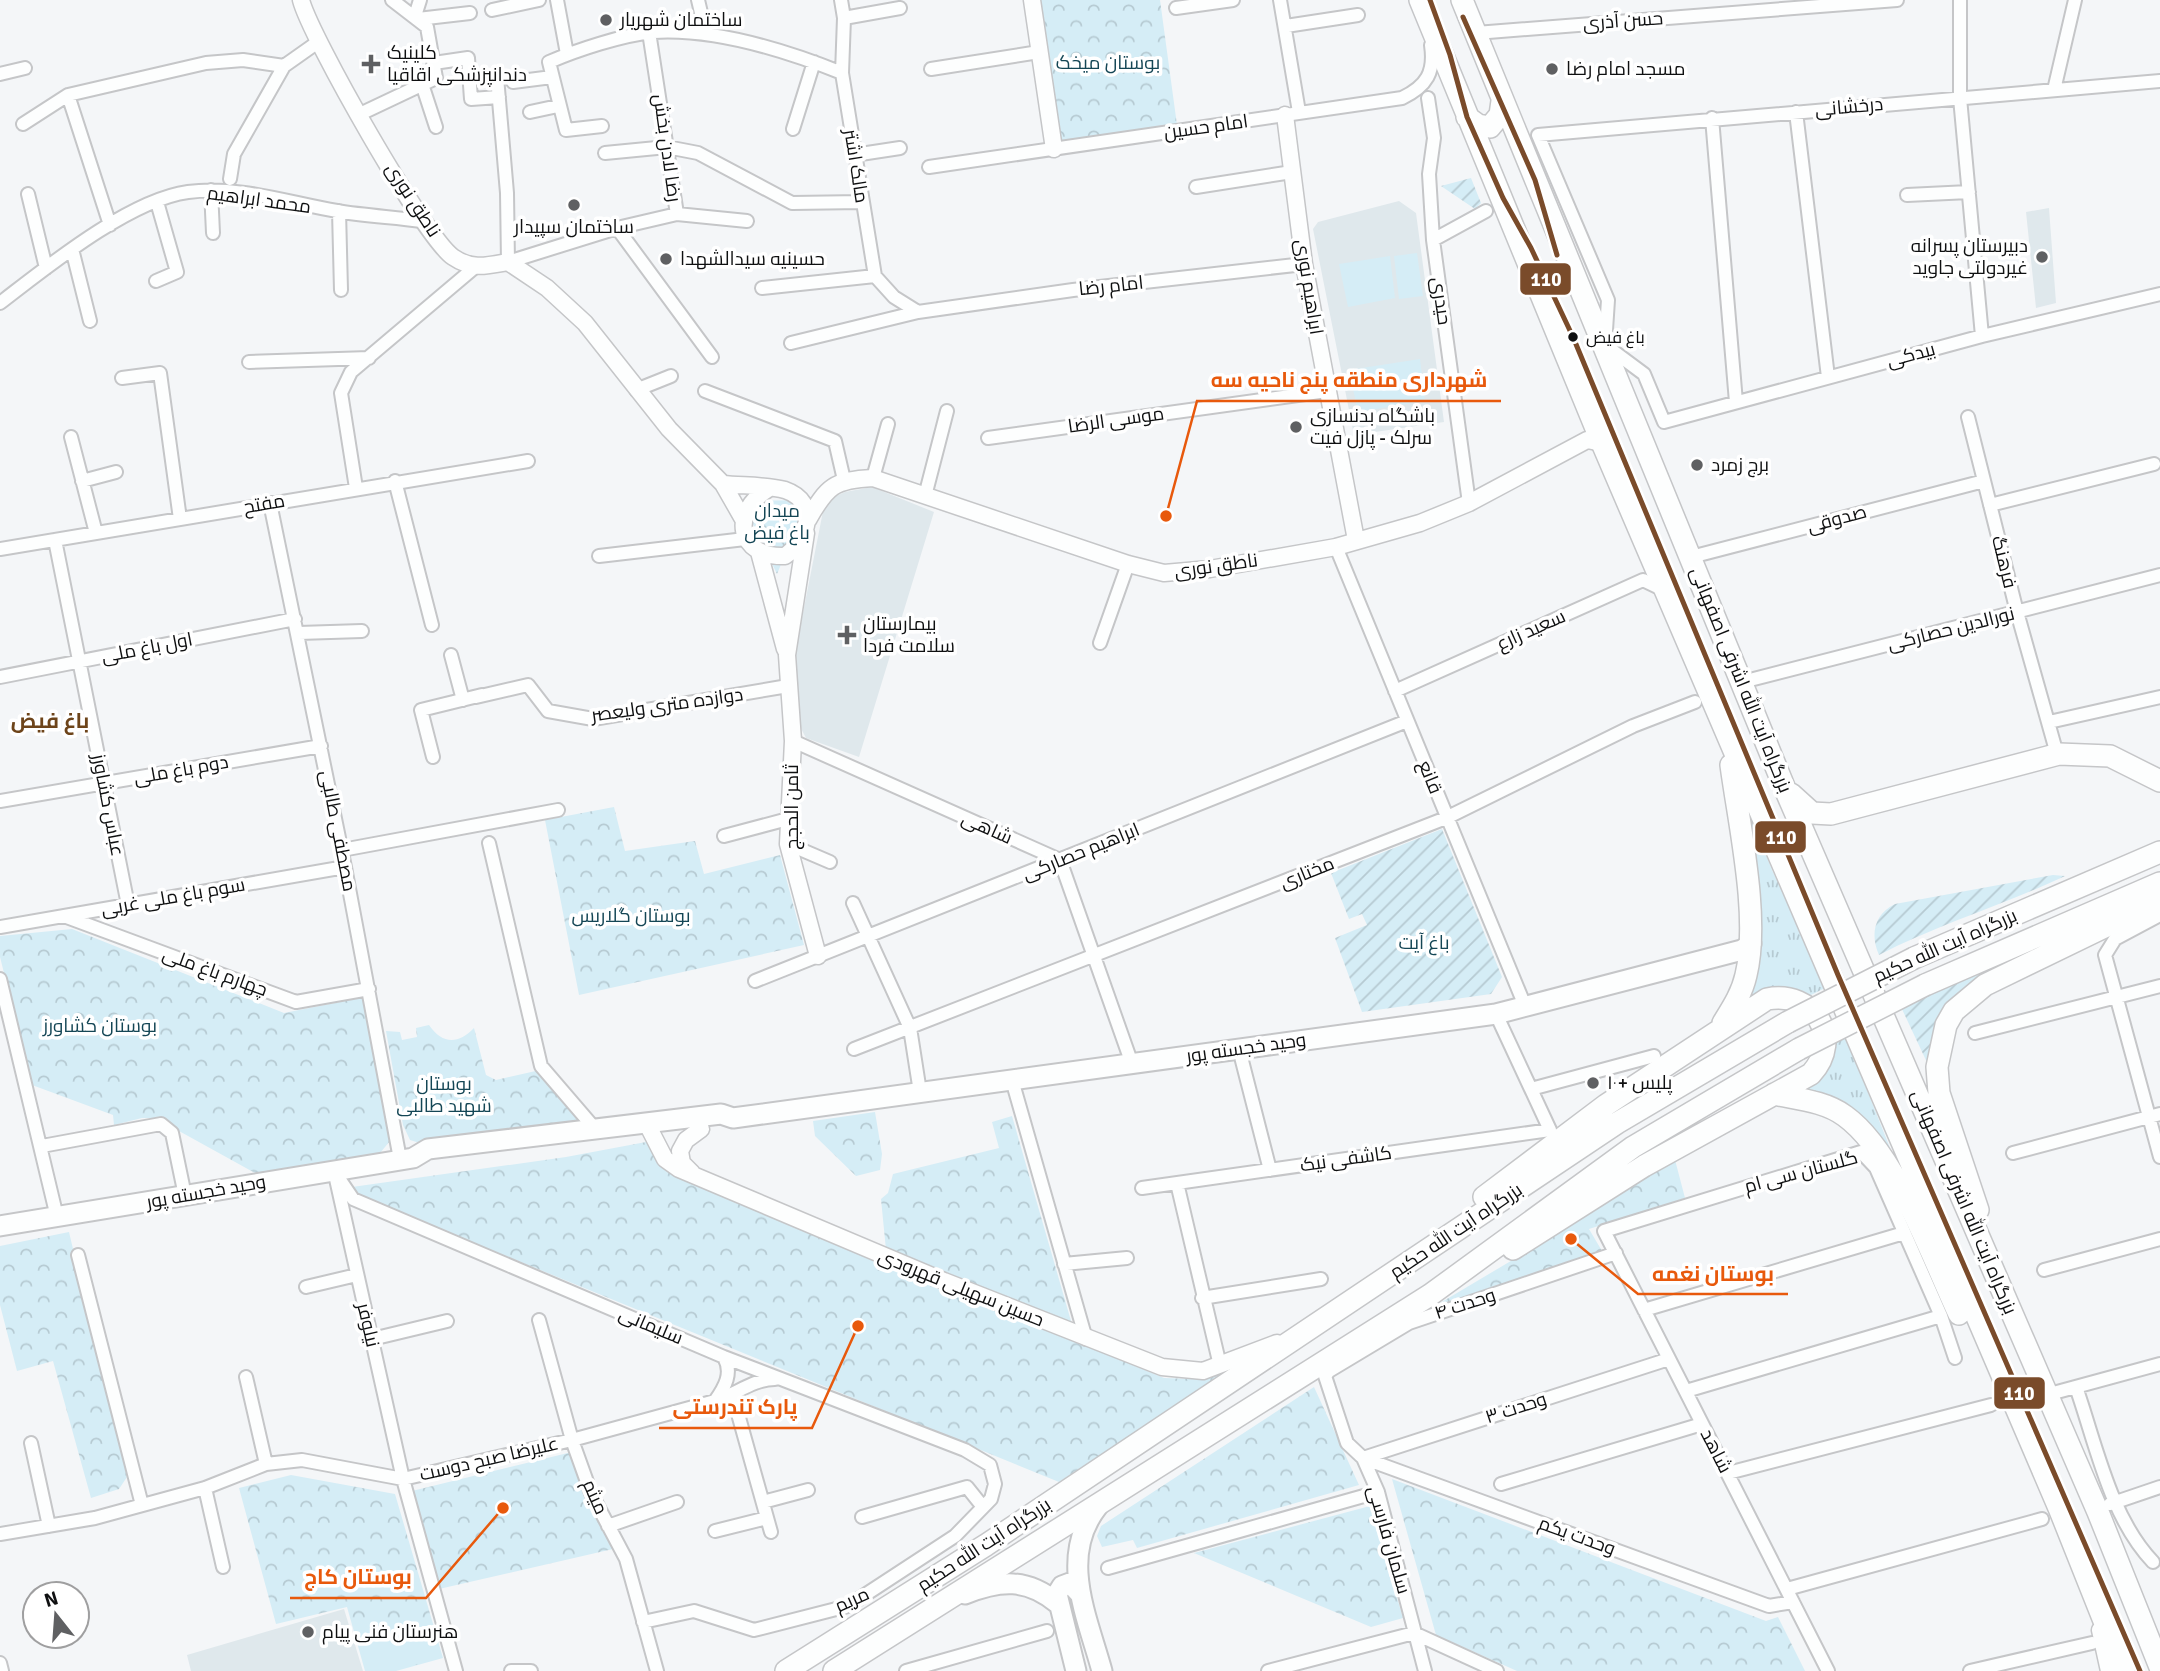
<svg xmlns="http://www.w3.org/2000/svg" width="2160" height="1671" viewBox="0 0 2160 1671" font-family="Signika,Cairo,sans-serif">
<style>
.built{fill:#dfe8ec}
.grass{fill:url(#grass-tufts)}
.forest{fill:url(#forest-crowns)}
.garden{fill:url(#garden-furrows)}
.pitch{fill:#d5edf6}
.lines{fill:none;stroke-linecap:round;stroke-linejoin:round}
.minor-casing{stroke:#c5c6c8;stroke-width:16}
.tertiary-casing{stroke:#c5c6c8;stroke-width:19}
.secondary-casing{stroke:#c5c6c8;stroke-width:23}
.trunk-casing{stroke:#c5c6c8;stroke-width:24}
.minor{stroke:#fdfefe;stroke-width:12}
.tertiary{stroke:#fdfefe;stroke-width:16}
.secondary{stroke:#fdfefe;stroke-width:19}
.trunk{stroke:#fdfefe;stroke-width:21}
.trunk-bridge-casing{stroke:#c5c6c8;stroke-width:24;stroke-linecap:butt}
.trunk-bridge{stroke:#fdfefe;stroke-width:21}
.bus-1-casing{stroke:#fff;stroke-width:10}
.bus-1{stroke:#7a4b2a;stroke-width:5}
.poi-dot{fill:#5f6062;stroke:#fff;stroke-width:2.5}
.bus-dot{fill:#0f1011;stroke:#fff;stroke-width:2.5}
.labels{text-anchor:middle;dominant-baseline:central;stroke-width:7;stroke-linejoin:round;paint-order:stroke}
.bus-label{font-size:17px;fill:#0f1011;stroke:#fff;text-anchor:start}
.poi-label{font-size:19px;fill:#0f1011;stroke:#fff;text-anchor:start}
.street-label{font-size:19px;fill:#0f1011;stroke:#fff}
.park-label{font-size:19px;fill:#144655;stroke:#fff}
.neighbourhood-label{font-size:21px;font-weight:bold;fill:#6d441a;stroke:#fff}
.leader{fill:none;stroke:#e8590c;stroke-width:2.5}
.callout-dot{fill:#e8590c;stroke:#fff;stroke-width:2.5}
.callout-label{font-size:21px;text-anchor:middle;font-weight:bold;fill:#e8590c;stroke:#fff;stroke-width:7;stroke-linejoin:round;paint-order:stroke}
.line-badge{stroke:#fff;stroke-width:2.5}
.badge-label{font-size:19px;text-anchor:middle;font-weight:bold;fill:#fff}
</style>
<defs>
<pattern id="grass-tufts" width="24" height="20" patternUnits="userSpaceOnUse" patternTransform="scale(1.75)"><rect width="24" height="20" fill="#d5edf6"/><path d="M3 7l-1-3M5 7V3M7 7l1-3M15 17l-1-3M17 17v-4M19 17l1-3" fill="none" stroke="#b6cad2"/></pattern>
<pattern id="forest-crowns" width="20" height="18" patternUnits="userSpaceOnUse" patternTransform="scale(1.75)"><rect width="20" height="18" fill="#d5edf6"/><path d="M2 6a3 3 0 1 1 6 0M12 15a3 3 0 1 1 6 0" fill="none" stroke="#b6cad2"/></pattern>
<pattern id="garden-furrows" width="10" height="10" patternUnits="userSpaceOnUse" patternTransform="scale(1.75)"><rect width="10" height="10" fill="#d5edf6"/><path d="M-1 1l2-2M0 10L10 0M9 11l2-2" fill="none" stroke="#b6cad2"/></pattern>
</defs>
<rect width="100%" height="100%" fill="#f4f6f8"/>
<path class="built" d="M1399,201L1416,213L1444,422L1354,435L1313,229L1318,222Z
M2049,208L2056,303L2036,308L2026,212Z
M872,487L934,512L859,757L806,738L794,715L789,684L825,501L845,492Z
M344,1609L363,1671H191L187,1655Z"/>
<path class="grass" d="M1737,781L1772,870L1827,987L1807,997C1785,984 1769,987 1748,1000Z
M1846,1037L1892,1153L1800,1088L1831,1042Z"/>
<path class="forest" d="M1038,0H1160L1177,125L1059,141Z
M808,500L777,574L742,501Z
M614,807L625,851L695,841L704,874L780,855L804,945L579,995L545,820Z
M72,929L284,1013L365,997L390,1141L380,1153L255,1173L179,1131L166,1118H142L114,1125L113,1115L32,1085L0,957V936Z
M429,1025C442,1044 458,1045 474,1028L486,1075L496,1080L540,1070L579,1122L426,1145L410,1140L403,1125L386,1031L400,1032L402,1040L417,1037L416,1028Z
M875,1112L882,1154L880,1170L856,1176L815,1136L813,1121Z
M1012,1116L1073,1328L886,1250L881,1199L888,1193L893,1174L999,1148L992,1122Z
M646,1142L958,1293L1164,1378L1194,1379L1247,1360L1059,1482L364,1198L352,1187L566,1157Z
M1674,1156L1685,1198L1589,1229L1602,1251L1430,1309L1531,1249Z
M69,1232L127,1477L119,1489L91,1498L53,1361L17,1371L0,1305V1246Z
M1314,1387L1359,1485L1137,1548L1133,1540L1102,1547L1097,1536L1101,1526Z
M572,1452L584,1494L613,1549L439,1589L412,1491Z
M291,1475L395,1494L443,1658L396,1671H365L347,1607L276,1624L239,1488Z
M1392,1479L1766,1621L1778,1617L1805,1671H1517L1436,1635Z
M1370,1506L1403,1618L1371,1627L1194,1553Z"/>
<path class="garden" d="M1471,178L1481,203L1475,209L1441,186Z
M1442,829L1502,977L1491,994L1362,1012L1335,938L1367,925L1362,914L1349,919L1331,873Z
M2053,875L2065,876C2004,905 1939,924 1879,955C1870,935 1874,914 1895,904Z
M2160,892L1974,987L1931,1071L1901,1007Z"/>
<path class="pitch" d="M1417,253L1423,296L1399,299L1394,256Z
M1390,256L1395,298L1348,307L1339,264Z
M1420,359L1425,401L1358,412L1349,370Z
M429,1617L441,1657L392,1671H368L359,1637Z"/>
<g class="lines">
<g class="minor-casing">
<path id="minor" d="M557,0L567,54
M698,0L706,34
M841,0L844,18L842,73L875,276L894,297L918,312
M1280,0L1299,112
M1960,0V98L1982,336
M1176,8L1233,0
M492,10L539,0
M415,16L420,0
M844,18L900,8
M418,19L470,13
M1286,26L1358,15
M649,32L677,214
M1476,33L1897,0
M434,63L468,58L471,99L499,97
M931,69L1039,52
M0,74L25,68
M497,77L507,193L508,262L617,228L677,214L747,221
M2160,81L1538,135L1608,300L1605,345L1644,374L1664,422L1982,336L2160,294
M513,82L552,77
M422,84L436,127
M2054,90L2075,0
M1428,98L1434,138L1429,174L1433,240L1469,503
M530,112L558,106
M1796,112L1828,377
M360,114L436,78L427,27L392,0
M1712,118L1736,402
M23,124L68,95
M602,126L566,130L549,62C577,50 622,35 653,32C713,28 787,51 842,73
M793,129L814,62
M605,153L667,147L698,153L792,203L862,202
M854,155L900,148
M929,167L1402,98C1427,86 1435,72 1431,45
M230,179L234,154L284,66L318,42
M1196,187L1292,172
M211,190L213,233
M28,194L46,268
M1907,195L1969,192
M339,211L341,290
M110,225L68,95L206,63L243,60L284,66
M617,228L712,357
M1433,240L1486,211
M72,249L90,321
M156,281L177,272L157,202
M762,288L875,276
M0,303C47,267 129,200 188,192C237,185 289,203 337,211C365,216 394,217 422,221
M791,343L918,312L1073,290L1304,264
M249,362L369,358
M122,378L160,373L180,519
M636,390L671,376
M705,391L835,441L844,480
M1968,417L2017,612L2055,747
M71,437L96,533
M988,438L1327,391
M873,478L888,424
M82,481L116,472
M395,481L432,625
M356,488L341,393L351,372L474,268
M925,496L947,411
M270,503L345,867L400,1159
M1990,505L2154,464
M55,540L128,905
M1336,547L1525,1006
M0,549L528,461
M599,556L745,539
M1691,557L1984,481
M299,633L362,631
M1100,643L1128,564
M451,655L463,700
M0,677L295,619
M1742,682L2160,575
M1395,691L1643,580L1666,591
M476,697L528,685L548,711L593,719L788,686
M2049,722L2160,697
M793,741L1060,860L1132,1064
M433,757L421,710L482,695
M0,801L321,746
M724,836L788,819
M489,843L541,1066L596,1130
M788,844L830,862
M342,850L558,810
M853,903L910,1028L920,1092
M2160,915L2115,939L2105,955L2160,1157
M64,916L296,1002L369,989
M0,927L345,867
M0,979L57,1217
M755,981L1407,721
M1975,1033L2160,986
M854,1049L1446,818L1633,726L1695,702
M1239,1049L1270,1170
M1012,1080L1086,1339
M1531,1089L1654,1056
M42,1146L161,1124L172,1133L183,1186
M2013,1153L2160,1114
M334,1171L353,1199L724,1357L965,1450L990,1465L995,1484L991,1499L955,1536L848,1606L754,1630L694,1611L643,1622
M336,1179L403,1479L456,1671
M1177,1183L1218,1357
M1142,1188L1550,1130L1496,1014
M78,1255L142,1505
M1064,1264L1127,1258
M2044,1270L2160,1239
M306,1287L357,1275
M1202,1298L1321,1279
M1644,1310L1904,1233
M539,1320L572,1440L591,1493L626,1559L657,1671
M372,1339L447,1321
M246,1377L266,1464
M2076,1387C2096,1444 2110,1517 2153,1562
M1686,1391L1941,1316
M2046,1395L2160,1364
M733,1396L771,1532
M715,1401C725,1387 733,1373 724,1357
M31,1443L49,1526
M1363,1458L1769,1606L1793,1602
M1363,1458L1669,1359
M1728,1473L1991,1405
M1501,1484L1702,1424
M205,1488L223,1567
M763,1502L808,1490
M2110,1504L2160,1487
M862,1517L967,1487L983,1507
M608,1526L677,1502
M715,1531L767,1518
M0,1534L95,1518L205,1488L266,1464L302,1460L403,1479L572,1440L715,1401C735,1395 753,1379 775,1379
M1108,1568L1378,1492
M1787,1589L2042,1519
M0,1663L2,1671
M511,1671H531
M906,1671L1047,1631
M1268,1671L1414,1633L1497,1671
M1425,1671L1378,1492L1363,1458L1347,1443L1325,1376L1329,1371L1409,1323L1616,1253
M1828,1671L1604,1231L1861,1152L1876,1168L1941,1316L1955,1358
M1970,1671L2092,1643"/>
</g>
<g class="tertiary-casing">
<path id="tertiary" d="M301,0C310,36 425,238 453,257C472,270 486,266 508,262L547,288L585,323L669,429L723,484L743,519
M1032,0L1054,149
M1285,115L1304,264L1356,540
M723,484C742,486 767,485 785,490C820,502 808,540 785,556C737,558 730,512 768,489
M808,520C827,486 834,480 873,478L1128,564L1164,573L1210,569L1336,547L1420,523L1469,503L1587,440L1602,443
M806,533L787,655L793,741L788,844L818,956
M759,552L785,649
M647,1124L665,1159L679,1169L944,1281L1162,1367L1203,1371L1277,1343
M692,1173L682,1163L680,1151L686,1140L701,1129
M2100,1630L2109,1671"/>
</g>
<g class="secondary-casing">
<path id="secondary" d="M0,1226L413,1158L428,1149L721,1114L733,1118L1496,1014L1742,950L1751,944
M1098,1506C1058,1556 1087,1616 1102,1671
M965,1594C1000,1580 1027,1578 1057,1603
M1076,1671L1057,1594L1062,1586L1070,1583L1081,1595"/>
</g>
<g class="trunk-casing">
<path id="trunk" d="M1420,0L1602,443L2059,1508L2124,1671
M1462,0L1785,789L2098,1512L2160,1667
M1467,117L1478,125L1490,127L1500,115L1502,101
M1791,794L1812,813L1831,814L2059,754L2110,756L2160,781
M1914,958L2160,852
M1925,985L2160,883
M1723,1023C1733,1007 1742,993 1746,975C1760,917 1739,825 1731,765
M1774,1094C1797,1099 1825,1101 1845,1116C1895,1152 1932,1257 1959,1314
M1484,1197L1606,1105L1767,999C1814,990 1844,1038 1811,1074L1644,1166L1513,1249
M1978,1210L1939,1093L1937,1067L1946,1025L1954,1011L1985,985L2160,900
M786,1671L986,1545L1617,1123L1788,1022
M834,1671L1430,1295L1633,1147L1799,1049"/>
</g>
<use href="#minor" class="minor"/>
<use href="#tertiary" class="tertiary"/>
<use href="#secondary" class="secondary"/>
<use href="#trunk" class="trunk"/>
<g class="trunk-bridge-casing">
<path id="trunk-bridge" d="M1788,1022L1914,958
M1799,1049L1925,985"/>
</g>
<use href="#trunk-bridge" class="trunk-bridge"/>
<g class="bus-1-casing">
<path id="bus-1" d="M1430,0L1450,55L1467,117L1503,198L1531,248L1573,337L1838,975L2140,1671
M1463,17L1535,180L1557,255"/>
</g>
<use href="#bus-1" class="bus-1"/>
</g>
<g class="poi-dot">
<circle cx="606" cy="20" r="7"/>
<path d="M367.5 53.5h7v7h7v7h-7v7h-7v-7h-7v-7h7z"/>
<circle cx="1552" cy="69" r="7"/>
<circle cx="574" cy="205" r="7"/>
<circle cx="2042" cy="257" r="7"/>
<circle cx="666" cy="259" r="7"/>
<circle cx="1296" cy="427" r="7"/>
<circle cx="1697" cy="465" r="7"/>
<path d="M843.5 624.5h7v7h7v7h-7v7h-7v-7h-7v-7h7z"/>
<circle cx="1593" cy="1083" r="7"/>
<circle cx="308" cy="1632" r="7"/>
</g>
<circle class="bus-dot" cx="1573" cy="337" r="6"/>
<g class="labels">
<g class="bus-label">
<text x="1586" y="337">باغ فیض</text>
</g>
<g class="poi-label">
<text x="620" y="20">ساختمان شهریار</text>
<text x="387" y="53">کلینیک<tspan x="387" dy="22">دندانپزشکی اقاقیا</tspan></text>
<text x="1566" y="69">مسجد امام رضا</text>
<text x="574" y="227" text-anchor="middle">ساختمان سپیدار</text>
<text x="2028" y="246" text-anchor="end">دبیرستان پسرانه<tspan x="2028" dy="22">غیردولتی جاوید</tspan></text>
<text x="680" y="259">حسینیه سیدالشهدا</text>
<text x="1310" y="416">باشگاه بدنسازی<tspan x="1310" dy="22">سرلک - پازل فیت</tspan></text>
<text x="1711" y="465">برج زمرد</text>
<text x="863" y="624">بیمارستان<tspan x="863" dy="22">سلامت فردا</tspan></text>
<text x="1607" y="1083">پلیس +۱۰</text>
<text x="322" y="1632">هنرستان فنی پیام</text>
</g>
<g class="street-label">
<text transform="translate(1623 21) rotate(-4)">حسن آذری</text>
<text transform="translate(1849 107) rotate(-5)">درخشانی</text>
<text transform="translate(1206 127) rotate(-8)">امام حسین</text>
<text transform="translate(667 148) rotate(82)">رضا لادن بخش</text>
<text transform="translate(856 166) rotate(81)">مالک اشتر</text>
<text transform="translate(259 200) rotate(8)">محمد ابراهیم</text>
<text transform="translate(413 200) rotate(57)">ناطق نوری</text>
<text transform="translate(1111 286) rotate(-6)">امام رضا</text>
<text transform="translate(1309 287) rotate(81)">ابراهیم نوری</text>
<text transform="translate(1441 301) rotate(82)">حیدری</text>
<text transform="translate(1911 355) rotate(-15)">بیدکی</text>
<text transform="translate(1116 420) rotate(-8)">موسی الرضا</text>
<text transform="translate(264 504) rotate(-10)">مفتح</text>
<text transform="translate(1837 519) rotate(-15)">صدوقی</text>
<text transform="translate(2004 562) rotate(76)">فرهنگ</text>
<text transform="translate(1216 566) rotate(-8)">ناطق نوری</text>
<text transform="translate(1951 629) rotate(-14)">نورالدین حصارکی</text>
<text transform="translate(1531 630) rotate(-24)">سعید زارع</text>
<text transform="translate(147 648) rotate(-11)">اول باغ ملی</text>
<text transform="translate(1741 680) rotate(68)">بزرگراه آیت الله اشرفی اصفهانی</text>
<text transform="translate(667 705) rotate(-8)">دوازده متری ولیعصر</text>
<text transform="translate(181 770) rotate(-10)">دوم باغ ملی</text>
<text transform="translate(1430 777) rotate(68)">قانع</text>
<text transform="translate(108 805) rotate(79)">عباس کشاورز</text>
<text transform="translate(792 807) rotate(-90)">ثامن الحجج</text>
<text transform="translate(987 828) rotate(24)">شاهی</text>
<text transform="translate(338 831) rotate(79)">مصطفی طالبی</text>
<text transform="translate(1081 852) rotate(-22)">ابراهیم حصارکی</text>
<text transform="translate(1307 873) rotate(-22)">مختاری</text>
<text transform="translate(173 897) rotate(-10)">سوم باغ ملی غربی</text>
<text transform="translate(1945 946) rotate(-24)">بزرگراه آیت الله حکیم</text>
<text transform="translate(215 972) rotate(20)">چهارم باغ ملی</text>
<text transform="translate(1246 1048) rotate(-8)">وحید خجسته پور</text>
<text transform="translate(1346 1159) rotate(-8)">کاشفی نیک</text>
<text transform="translate(1801 1172) rotate(-15)">گلستان سی ام</text>
<text transform="translate(206 1192) rotate(-10)">وحید خجسته پور</text>
<text transform="translate(1964 1202) rotate(67)">بزرگراه آیت الله اشرفی اصفهانی</text>
<text transform="translate(1456 1231) rotate(-34)">بزرگراه آیت الله حکیم</text>
<text transform="translate(961 1288) rotate(22)">حسین سهیلی قهرودی</text>
<text transform="translate(1465 1304) rotate(-18)">وحدت ۴</text>
<text transform="translate(368 1325) rotate(77)">نیلوفر</text>
<text transform="translate(651 1326) rotate(23)">سلیمانی</text>
<text transform="translate(1516 1408) rotate(-18)">وحدت ۳</text>
<text transform="translate(1716 1451) rotate(63)">شاهد</text>
<text transform="translate(489 1459) rotate(-13)">علیرضا صبح دوست</text>
<text transform="translate(595 1497) rotate(66)">میثم</text>
<text transform="translate(1577 1536) rotate(20)">وحدت یکم</text>
<text transform="translate(1389 1540) rotate(74)">سلمان فارسی</text>
<text transform="translate(984 1545) rotate(-33)">بزرگراه آیت الله حکیم</text>
<text transform="translate(852 1600) rotate(-24)">مریم</text>
</g>
<g class="park-label">
<text x="1108" y="63">بوستان میخک</text>
<text x="777" y="511">میدان<tspan x="777" dy="22">باغ فیض</tspan></text>
<text x="631" y="916">بوستان گلاریس</text>
<text x="1424" y="943">باغ آیت</text>
<text x="100" y="1026">بوستان کشاورز</text>
<text x="444" y="1084">بوستان<tspan x="444" dy="22">شهید طالبی</tspan></text>
</g>
<g class="neighbourhood-label">
<text x="50" y="721">باغ فیض</text>
</g>
</g>
<path class="leader" d="M1166 516L1197 401H1501M1571 1239L1638 1294H1788M858 1326L812 1428H659M503 1508L426 1598H290"/>
<g class="callout-dot">
<circle cx="1166" cy="516" r="7"/>
<circle cx="1571" cy="1239" r="7"/>
<circle cx="858" cy="1326" r="7"/>
<circle cx="503" cy="1508" r="7"/>
</g>
<g class="callout-label">
<text x="1349" y="387">شهرداری منطقه پنج ناحیه سه</text>
<text x="1713" y="1281">بوستان نغمه</text>
<text x="735" y="1414">پارک تندرستی</text>
<text x="358" y="1584">بوستان کاج</text>
</g>
<g class="line-badge">
<rect x="1519" y="262" width="53" height="34" rx="7" fill="#7a4b2a"/>
<rect x="1754" y="820" width="53" height="34" rx="7" fill="#7a4b2a"/>
<rect x="1993" y="1376" width="53" height="34" rx="7" fill="#7a4b2a"/>
</g>
<g class="badge-label">
<text x="1546" y="286">110</text>
<text x="1781" y="844">110</text>
<text x="2019" y="1400">110</text>
</g>
<g transform="translate(56 1615) rotate(343)"><circle r="33" fill="#ffffff" stroke="#9f9fa0" stroke-width="2"/>
<path d="M0-5L12 26L0 18L-12 26Z" fill="#5f6062"/>
<text y="-10" font-size="19" font-weight="bold" text-anchor="middle" fill="#0f1011">N</text>
</g>
</svg>
